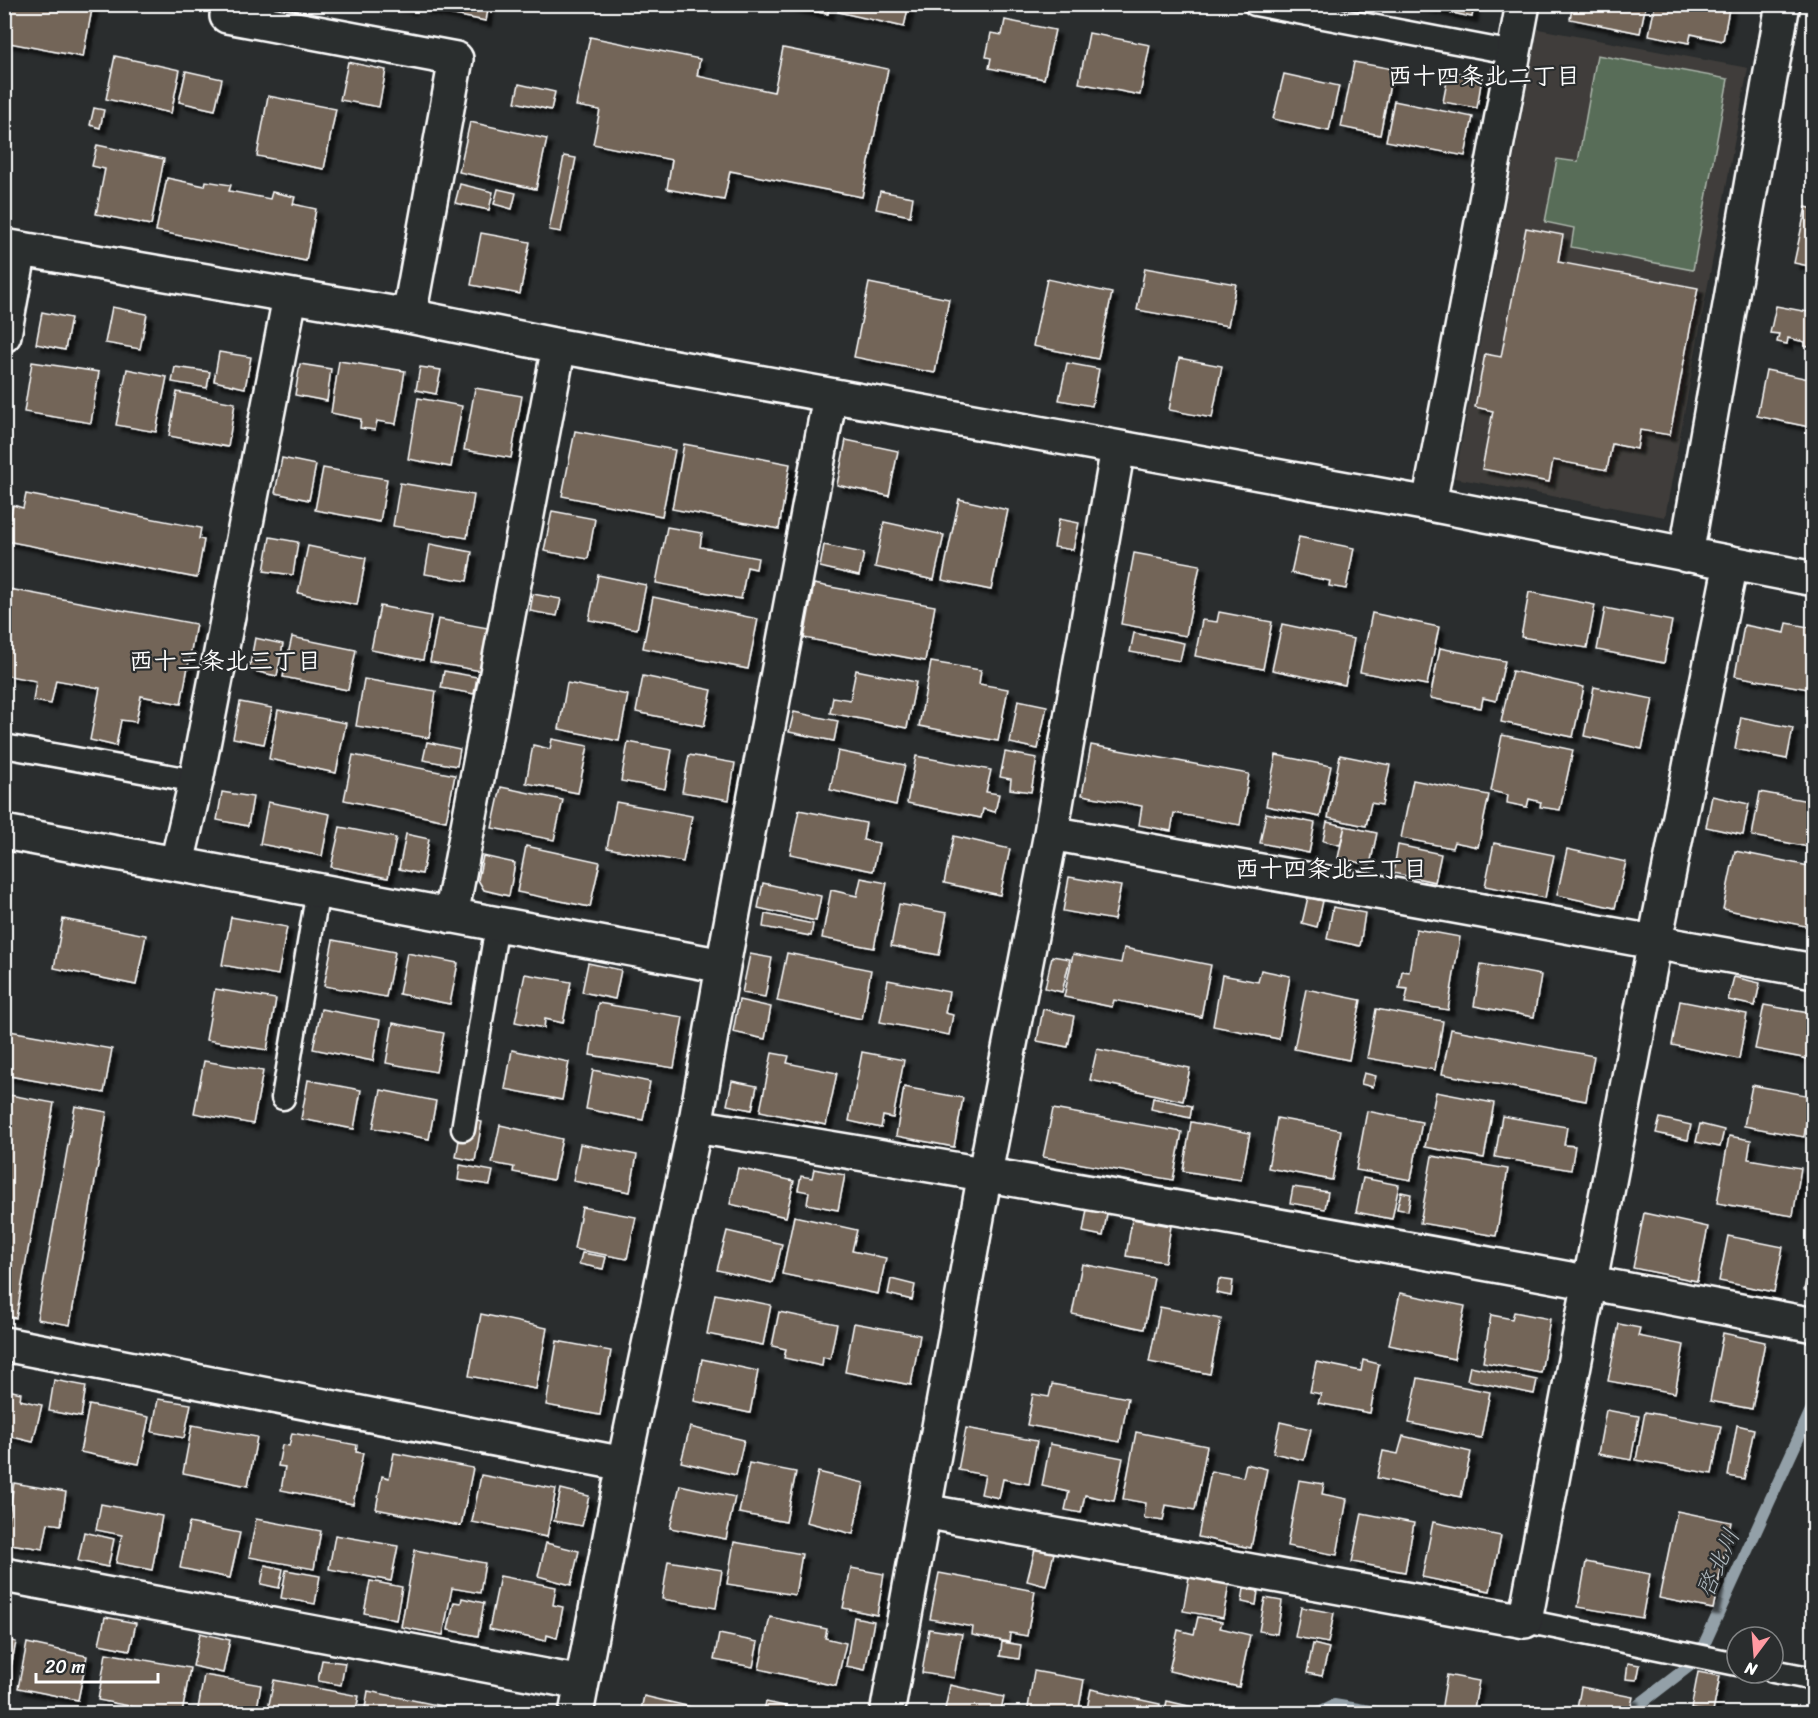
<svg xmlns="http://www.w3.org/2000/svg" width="1818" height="1718" viewBox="0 0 1818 1718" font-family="Sriracha,'Klee One',sans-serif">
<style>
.built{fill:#403e3b}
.green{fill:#586d58;stroke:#acb6ac;stroke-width:1.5}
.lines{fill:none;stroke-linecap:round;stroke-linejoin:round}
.stream{stroke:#93a0a8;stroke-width:12}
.building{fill:#736559;stroke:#fff;stroke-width:1.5;filter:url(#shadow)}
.lane-casing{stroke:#fff;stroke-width:27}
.street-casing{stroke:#fff;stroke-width:38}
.lane{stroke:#2a2d2e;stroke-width:22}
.street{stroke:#2a2d2e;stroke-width:33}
.labels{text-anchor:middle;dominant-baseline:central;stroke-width:4.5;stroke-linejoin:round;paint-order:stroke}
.neighbourhood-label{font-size:24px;font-weight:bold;fill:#fff;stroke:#2a2d2e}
.water-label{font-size:24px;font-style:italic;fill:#aeb8be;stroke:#2a2d2e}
</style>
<defs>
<filter id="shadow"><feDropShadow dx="5.5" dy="5.5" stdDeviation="1.5" flood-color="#0009"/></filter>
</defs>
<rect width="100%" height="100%" fill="#2a2d2e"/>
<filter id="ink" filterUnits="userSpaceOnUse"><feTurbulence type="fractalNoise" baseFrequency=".0167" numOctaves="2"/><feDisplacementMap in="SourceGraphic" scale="12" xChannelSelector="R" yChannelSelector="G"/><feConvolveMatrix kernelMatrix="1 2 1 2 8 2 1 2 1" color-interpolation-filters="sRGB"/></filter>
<g filter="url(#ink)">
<path class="built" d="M1538,29L1748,68L1665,517L1455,478Z"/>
<path class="green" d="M1597,55L1728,79L1693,270L1571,247L1574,228L1545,222L1557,159L1578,162Z"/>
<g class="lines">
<path class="stream" d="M1315,1714L1334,1705L1388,1714
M1627,1714L1697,1660L1814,1404"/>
</g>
<path class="building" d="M4,4H93L83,57L4,42Z
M386,4H412L411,9Z
M424,4H489L486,21L423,9Z
M777,4H830L828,14Z
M840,4H909L904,27L838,12Z
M1410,4H1474L1472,17Z
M1573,4H1646L1640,33L1570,19Z
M1655,4H1730L1723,41L1691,34L1689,43L1649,35Z
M1005,20L1055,30L1044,79L989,68L991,58L986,57L991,33L1002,35Z
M1089,33L1150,45L1140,95L1079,83Z
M590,37L700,59L697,76L774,92L783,48L888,69L862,197L730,171L724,200L667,189L672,160L593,144L600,110L576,106Z
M115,56L180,70L171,113L106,99Z
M348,62L386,70L379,107L340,100Z
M1354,62L1393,69L1380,135L1341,127Z
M186,71L222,79L215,110L179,102Z
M1449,71L1482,77L1477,108L1443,102Z
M1284,74L1339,86L1329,131L1273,119Z
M519,84L555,92L551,110L515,102Z
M268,96L336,109L324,169L257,156Z
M1394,101L1473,117L1465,156L1386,141Z
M94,108L104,110L100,128L90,125Z
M470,122L547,139L536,189L459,172Z
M97,145L164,159L151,225L96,214L105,169L92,166Z
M564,156L576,158L561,232L549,230Z
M167,178L205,186L206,181L231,185L229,191L270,199L272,192L295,197L293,204L316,209L306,261L156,231Z
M460,184L493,192L489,210L455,203Z
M498,189L516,193L512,209L494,204Z
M880,191L913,197L910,216L876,209Z
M1806,207L1814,209V267L1794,263Z
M1526,228L1563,235L1558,262L1698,288L1670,435L1640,430L1637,449L1612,444L1607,470L1553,460L1549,482L1482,469L1493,411L1475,407L1485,354L1501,357Z
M481,233L530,242L520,294L471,285Z
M1145,268L1236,284L1228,326L1137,310Z
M1047,279L1112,293L1098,359L1033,346Z
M869,283L949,299L935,373L854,357Z
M1776,306L1814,313V348L1804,346L1805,342L1788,338L1787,344L1777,342L1779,334L1770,333Z
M112,307L147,314L140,349L105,343Z
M42,312L71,318L65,350L36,344Z
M219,352L251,357L245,388L214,381Z
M1179,358L1222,366L1212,418L1169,410Z
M339,361L405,371L396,424L377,421L375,430L360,428L361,419L331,413Z
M32,362L99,372L91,423L24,412Z
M1067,363L1099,369L1092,406L1059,400Z
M300,364L331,369L327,401L295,395Z
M175,367L210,372L207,388L172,382Z
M420,367L441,370L436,394L416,390Z
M127,369L167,377L156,432L116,425Z
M1766,370L1814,380V428L1757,416Z
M475,388L522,396L511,458L464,450Z
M177,392L235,403L228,447L169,436Z
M418,398L462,406L451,467L408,459Z
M575,431L675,450L662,516L562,496Z
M846,440L898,451L889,496L837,485Z
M684,444L790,464L779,529L672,509Z
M282,458L316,465L309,500L275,493Z
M323,468L387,479L380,522L315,510Z
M400,483L474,495L467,538L393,526Z
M26,494L201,528L199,539L204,540L197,578L6,541L13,505L23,508Z
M959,499L1008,510L991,590L942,580Z
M552,511L595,519L588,559L544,551Z
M1059,519L1079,523L1073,550L1054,547Z
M884,522L944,535L934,580L875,567Z
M667,527L702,533L700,547L758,558L756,569L747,567L741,599L656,583Z
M270,537L298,542L293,575L264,571Z
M1299,537L1354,548L1346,589L1329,586L1330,581L1291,573Z
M430,544L472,552L467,581L425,574Z
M824,545L864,553L859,576L820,567Z
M308,546L366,558L357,605L298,593Z
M1134,553L1200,565L1186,636L1121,624Z
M598,575L646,585L637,629L589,620Z
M814,584L935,606L925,661L804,638Z
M4,588L196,624L181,704L141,696L136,722L121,720L116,746L90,740L100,688L56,680L51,704L33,701L36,681L4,675Z
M1529,592L1595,605L1587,648L1521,637Z
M533,594L561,599L557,616L530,611Z
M653,597L758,619L748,669L643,648Z
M380,606L431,616L423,660L371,650Z
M1605,608L1672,621L1664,663L1597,650Z
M1219,612L1272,622L1263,669L1195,656L1202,620L1217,622Z
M1372,613L1439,627L1427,685L1360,672Z
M438,619L488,628L481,671L430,662Z
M1787,623L1814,628V673L1811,672L1808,689L1735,676L1744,625L1785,633Z
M1282,624L1354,639L1345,685L1272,670Z
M1134,633L1184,643L1180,661L1130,652Z
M292,637L356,650L348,690L283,677Z
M255,638L283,644L277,676L249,670Z
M1440,648L1505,661L1496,701L1483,698L1481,708L1430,698Z
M931,662L981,670L979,684L1008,689L998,741L919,726Z
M856,670L916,682L907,728L830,713L833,697L850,700Z
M444,671L477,677L474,694L441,688Z
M1512,671L1584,687L1573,737L1501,722Z
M643,676L712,690L704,726L636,712Z
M364,679L436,691L429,738L356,726Z
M567,683L628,695L619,741L559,729Z
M1594,687L1653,699L1642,749L1584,736Z
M1018,700L1047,706L1038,749L1010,743Z
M240,702L272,708L264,744L233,738Z
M278,710L346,723L336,773L269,759Z
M794,712L838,721L834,741L789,732Z
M1741,717L1793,728L1787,759L1735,749Z
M1502,735L1573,750L1560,810L1540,807L1541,802L1529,799L1527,807L1507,803L1508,795L1491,791Z
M1814,736V765L1808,764Z
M552,739L588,746L578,793L526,783L533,745L550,749Z
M427,742L460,749L457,766L423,760Z
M628,742L672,750L665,789L621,781Z
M1091,745L1249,774L1240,825L1174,813L1171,831L1139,825L1142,806L1082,795Z
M838,751L905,765L896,805L830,790Z
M1005,752L1037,758L1031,792L1010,789L1011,779L1000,777Z
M353,755L455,775L446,821L344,800Z
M689,755L735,763L729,800L682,792Z
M1276,755L1331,766L1320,817L1266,806Z
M1340,755L1390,765L1382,805L1371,803L1366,826L1328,818Z
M916,756L991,770L986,792L999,794L995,812L983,809L981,818L907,803Z
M1413,780L1489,795L1478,847L1454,842L1452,848L1401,838Z
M501,787L563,800L554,840L492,828Z
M222,792L253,797L248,826L217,820Z
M1760,792L1814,802V848L1752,836Z
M1712,796L1749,804L1743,835L1706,827Z
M268,802L330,814L322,856L260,844Z
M616,802L692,816L683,862L607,848Z
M799,810L866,823L863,840L879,843L873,871L790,854Z
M1266,813L1315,823L1309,853L1260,843Z
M1327,822L1345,826L1340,845L1323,841Z
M1345,826L1377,833L1370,865L1338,858Z
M340,827L396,838L388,878L331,867Z
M406,834L429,839L422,874L399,869Z
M954,836L1010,849L1000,895L944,883Z
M1494,843L1554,855L1545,898L1485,886Z
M1398,845L1441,854L1435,882L1393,873Z
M526,846L600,862L590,907L517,892Z
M1567,849L1626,862L1615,908L1557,895Z
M1735,851L1814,867V915L1810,927L1723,909Z
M483,856L515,863L509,896L484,890L478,880Z
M1069,877L1121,886L1114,920L1063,911Z
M861,878L887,883L874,948L822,938L831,890L857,896Z
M763,883L821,896L816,921L758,908Z
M1308,897L1323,901L1317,927L1302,923Z
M899,904L947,913L939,955L891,946Z
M1333,907L1365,913L1360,946L1327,939Z
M765,914L813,924L811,936L763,927Z
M231,917L287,927L278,975L222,965Z
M63,919L146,935L136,985L54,968Z
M1416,929L1460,937L1448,1010L1405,1003L1408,989L1399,988L1402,971L1409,972Z
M333,940L395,952L386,997L324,986Z
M1124,948L1211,965L1201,1017L1114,1000L1112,1007L1064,997L1073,954L1121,963Z
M407,953L458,963L450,1004L399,994Z
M787,953L871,970L862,1019L777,1001Z
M750,954L772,958L765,997L742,993Z
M1052,956L1070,959L1062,992L1045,988Z
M588,963L621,970L615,999L582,992Z
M1481,964L1541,975L1534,1017L1474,1006Z
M1261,970L1290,976L1279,1039L1213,1026L1222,975L1258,982Z
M525,974L571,982L563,1023L545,1019L544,1028L515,1022Z
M1734,977L1760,983L1755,1006L1728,1000Z
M888,980L949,992L945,1013L953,1015L949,1035L880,1022Z
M215,989L276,999L267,1050L206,1040Z
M1306,989L1361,1000L1349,1060L1294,1049Z
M739,1000L771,1007L765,1039L733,1032Z
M1680,1001L1747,1014L1739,1059L1672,1045Z
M598,1003L683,1017L674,1068L590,1055Z
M1764,1005L1814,1014V1060L1755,1049Z
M321,1009L380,1020L373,1061L313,1049Z
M1043,1009L1074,1016L1068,1047L1037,1041Z
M1376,1009L1443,1021L1435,1070L1367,1058Z
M393,1023L444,1033L436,1072L386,1063Z
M1451,1029L1594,1056L1586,1101L1442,1074Z
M4,1030L112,1049L104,1093L4,1075Z
M1097,1049L1190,1068L1183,1101L1090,1080Z
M512,1050L569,1062L562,1100L505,1089Z
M862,1052L904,1060L893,1118L883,1116L881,1128L849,1121Z
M772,1053L789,1056L787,1063L837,1073L826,1125L760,1111Z
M204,1061L263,1071L253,1124L194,1113Z
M593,1070L650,1082L643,1120L586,1109Z
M1364,1073L1376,1076L1373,1087L1361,1084Z
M308,1080L361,1090L354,1129L301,1119Z
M732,1081L757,1086L752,1110L727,1105Z
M1752,1085L1811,1096L1804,1137L1744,1126Z
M904,1087L963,1098L954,1147L896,1136Z
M381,1090L436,1101L429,1139L373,1128Z
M1436,1092L1494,1103L1484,1158L1425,1147Z
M4,1094L54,1103L16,1318L4,1316Z
M1153,1098L1192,1106L1190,1118L1151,1109Z
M75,1106L107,1112L70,1325L37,1319Z
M1053,1109L1182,1132L1173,1180L1043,1157Z
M1367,1111L1422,1122L1411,1180L1356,1170Z
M1502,1116L1567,1127L1564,1145L1575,1146L1571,1170L1495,1157Z
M463,1118L482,1122L475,1161L456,1157Z
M1277,1118L1341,1130L1332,1180L1268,1168Z
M1660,1118L1691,1125L1688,1140L1656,1133Z
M1191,1122L1250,1133L1241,1180L1183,1171Z
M1700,1124L1724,1130L1720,1147L1696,1142Z
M500,1125L562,1139L553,1180L513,1172L514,1167L492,1163Z
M1729,1136L1751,1140L1748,1159L1801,1168L1793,1216L1717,1203Z
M580,1144L637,1155L630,1192L573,1181Z
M1432,1156L1508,1169L1496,1236L1420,1223Z
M460,1165L493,1171L490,1185L458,1180Z
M738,1168L794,1181L786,1217L730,1204Z
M814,1169L845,1175L838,1210L807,1204L809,1192L798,1190L801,1176L812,1178Z
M1363,1178L1399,1185L1392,1219L1356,1212Z
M1293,1187L1328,1192L1325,1209L1290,1203Z
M1401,1192L1411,1194L1408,1211L1397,1209Z
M582,1207L636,1217L627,1259L574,1249Z
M1087,1209L1107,1214L1103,1236L1083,1232Z
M1644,1213L1708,1227L1697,1281L1633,1268Z
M794,1216L857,1230L852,1251L886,1258L878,1294L782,1274Z
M1132,1219L1171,1226L1165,1262L1126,1256Z
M727,1231L782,1244L773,1283L717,1270Z
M1728,1236L1783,1247L1774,1292L1719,1281Z
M1814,1240V1292L1804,1290Z
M582,1253L606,1257L603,1269L579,1264Z
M1082,1264L1154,1278L1144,1329L1072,1314Z
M891,1279L915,1285L912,1300L888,1294Z
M1219,1279L1233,1281L1231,1296L1216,1293Z
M1400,1293L1465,1306L1454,1359L1389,1345Z
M715,1294L771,1305L763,1345L707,1334Z
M1160,1307L1221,1319L1210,1374L1149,1362Z
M779,1312L837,1324L830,1359L823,1357L822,1366L784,1358L786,1349L772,1346Z
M1514,1312L1550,1319L1541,1373L1483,1362L1491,1315L1512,1319Z
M481,1314L547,1328L536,1389L469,1376Z
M854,1323L920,1335L911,1385L845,1372Z
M1619,1324L1640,1328L1638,1336L1684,1345L1675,1393L1608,1381Z
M1723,1333L1765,1342L1752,1409L1710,1401Z
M557,1341L611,1351L600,1415L546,1405Z
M702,1359L758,1371L750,1413L694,1401Z
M1363,1360L1379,1364L1370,1413L1318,1403L1321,1394L1310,1392L1316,1362L1361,1371Z
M1470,1366L1537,1380L1534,1394L1467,1380Z
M1418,1378L1490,1392L1481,1438L1409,1423Z
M54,1380L86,1386L81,1417L49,1411Z
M1052,1384L1128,1398L1120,1442L1027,1425L1033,1394L1049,1397Z
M4,1389L21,1393L20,1400L42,1405L33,1442L4,1435Z
M158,1399L191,1404L184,1438L152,1432Z
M89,1405L149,1417L139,1464L80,1452Z
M1606,1410L1639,1416L1631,1460L1598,1454Z
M1645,1412L1721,1426L1712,1474L1636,1460Z
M1280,1422L1311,1429L1304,1460L1273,1453Z
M192,1425L257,1437L248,1486L183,1473Z
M1737,1425L1754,1429L1744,1479L1728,1476Z
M690,1427L744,1440L736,1475L681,1462Z
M966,1428L1037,1441L1029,1484L1003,1479L999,1498L981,1494L985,1475L958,1470Z
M1136,1432L1207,1446L1195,1510L1166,1505L1163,1521L1144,1518L1146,1503L1123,1499Z
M292,1433L357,1445L356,1452L363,1453L353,1504L281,1490L285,1467L278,1466L282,1445L289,1446Z
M1403,1436L1471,1452L1461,1497L1377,1478L1383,1451L1398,1454Z
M1050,1444L1123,1458L1114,1501L1085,1495L1081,1513L1065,1510L1069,1492L1042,1486Z
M394,1453L473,1468L461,1526L376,1509L382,1476L389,1478Z
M749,1463L796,1472L786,1522L739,1513Z
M1246,1464L1267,1469L1251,1548L1198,1537L1211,1471L1243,1477Z
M818,1472L864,1483L853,1534L806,1522Z
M481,1475L556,1489L547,1537L472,1522Z
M1299,1480L1324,1484L1322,1494L1347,1499L1337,1555L1287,1546Z
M14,1483L66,1492L61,1525L48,1523L43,1549L4,1543Z
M680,1485L735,1497L726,1539L670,1528Z
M561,1489L589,1496L582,1526L554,1521Z
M101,1504L162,1516L152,1570L116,1563L122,1535L96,1530Z
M1677,1511L1731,1522L1713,1609L1659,1598Z
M1362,1513L1414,1523L1405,1572L1352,1562Z
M256,1519L321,1531L314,1569L249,1557Z
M1433,1522L1501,1536L1490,1591L1422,1577Z
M189,1523L240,1533L230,1578L180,1568Z
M84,1532L114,1539L108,1567L78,1561Z
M335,1535L398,1546L391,1581L329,1569Z
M734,1542L802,1554L795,1595L727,1584Z
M546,1543L579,1551L571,1585L538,1576Z
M1035,1549L1054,1553L1046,1586L1027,1581Z
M415,1550L485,1563L480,1593L452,1588L443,1635L401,1627Z
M668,1561L722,1570L716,1608L662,1599Z
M1586,1562L1650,1574L1642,1618L1578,1607Z
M265,1565L283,1569L279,1588L261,1584Z
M851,1568L884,1574L877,1615L843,1608Z
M286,1570L320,1576L315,1604L281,1598Z
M939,1573L1035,1591L1027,1636L1010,1633L1009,1642L972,1635L973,1627L930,1619Z
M500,1576L556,1587L553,1605L563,1607L557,1638L547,1635L546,1641L489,1629Z
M1189,1577L1229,1584L1223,1618L1183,1611Z
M370,1581L402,1587L396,1620L364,1613Z
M1244,1589L1258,1591L1256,1605L1242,1602Z
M462,1598L484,1603L478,1636L448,1630L454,1602L461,1603Z
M1265,1598L1282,1601L1277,1634L1259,1631Z
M1301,1607L1334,1613L1328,1643L1295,1637Z
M105,1617L136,1623L130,1650L99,1644Z
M770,1617L827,1629L825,1638L846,1643L836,1686L759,1669Z
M854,1617L874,1621L865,1670L846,1666Z
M1198,1617L1222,1622L1220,1628L1250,1635L1239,1687L1169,1671L1178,1630L1194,1634Z
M929,1629L962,1634L954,1678L922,1673Z
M200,1633L230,1640L223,1673L193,1666Z
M719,1634L758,1642L753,1667L714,1660Z
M4,1639L16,1642L7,1686H4Z
M1002,1642L1021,1645L1019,1659L1000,1656Z
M27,1643L87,1656L78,1700L18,1688Z
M1313,1644L1329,1648L1322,1676L1307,1673Z
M106,1653L190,1668L182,1714H169L98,1700Z
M322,1660L345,1663L341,1685L318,1681Z
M1628,1663L1640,1665L1637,1680L1626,1679Z
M1034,1671L1084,1680L1078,1714H1027Z
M1698,1672L1720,1676L1713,1712L1691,1709Z
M204,1675L261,1685L256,1714H197Z
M1447,1675L1479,1681L1473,1714L1441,1711Z
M274,1680L359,1696L355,1714H267Z
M950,1685L1004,1697L1000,1714H944Z
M1581,1687L1633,1697L1629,1714H1576Z
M1091,1689L1160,1704L1158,1714H1086Z
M368,1691L447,1707L446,1714H364Z
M644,1696L700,1709L699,1714H640Z
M1167,1701L1206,1710L1205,1714H1164Z
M766,1702L821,1714H763Z"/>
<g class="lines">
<g class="lane-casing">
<path id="lane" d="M1255,4L1514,53
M4,746L196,781
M283,1098L318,890
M463,1129L497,925
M1525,1621L1737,1664
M1773,1671L1814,1679"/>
</g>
<g class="street-casing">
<path id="street" d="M228,4L227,16L456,59L409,316
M4,246L409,316L559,346L1429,504L1814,579
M4,335L20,249
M1429,504L1523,4
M1686,555L1783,4
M4,832L723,966
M1051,833L1814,971
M177,863L196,781L290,297
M451,916L559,346
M695,1126C1069,1187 1442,1254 1814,1325
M4,1344L624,1464L695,1126L723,966L830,396
M924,1511L1525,1621L1655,941L1731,563
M4,1575L582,1683
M576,1714L624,1464
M887,1714L985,1173L1051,833L1118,448"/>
</g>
<use href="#lane" class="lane"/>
<use href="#street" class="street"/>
</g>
</g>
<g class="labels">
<g class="neighbourhood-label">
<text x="1484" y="76">西十四条北二丁目</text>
<text x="225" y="661">西十三条北三丁目</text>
<text x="1331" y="869">西十四条北三丁目</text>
</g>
<g class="water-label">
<text transform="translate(1718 1563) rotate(-66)">啓北川</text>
</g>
</g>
<rect width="1818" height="1718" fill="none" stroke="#2a2d2e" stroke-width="24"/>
<rect x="12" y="12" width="1794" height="1694" fill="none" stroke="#fff" stroke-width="2" filter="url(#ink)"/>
<g transform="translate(1755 1655) rotate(196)"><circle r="28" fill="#2a2d2e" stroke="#7f8182" stroke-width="1.5"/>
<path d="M0-4.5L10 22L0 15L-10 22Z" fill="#ff9aa2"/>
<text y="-9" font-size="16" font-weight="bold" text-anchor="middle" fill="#ffffff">N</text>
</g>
<path d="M36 1673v9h122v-9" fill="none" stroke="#ffffff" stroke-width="3"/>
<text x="45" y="1673" font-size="18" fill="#ffffff" stroke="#2a2d2e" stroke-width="4.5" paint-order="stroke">20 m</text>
</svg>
